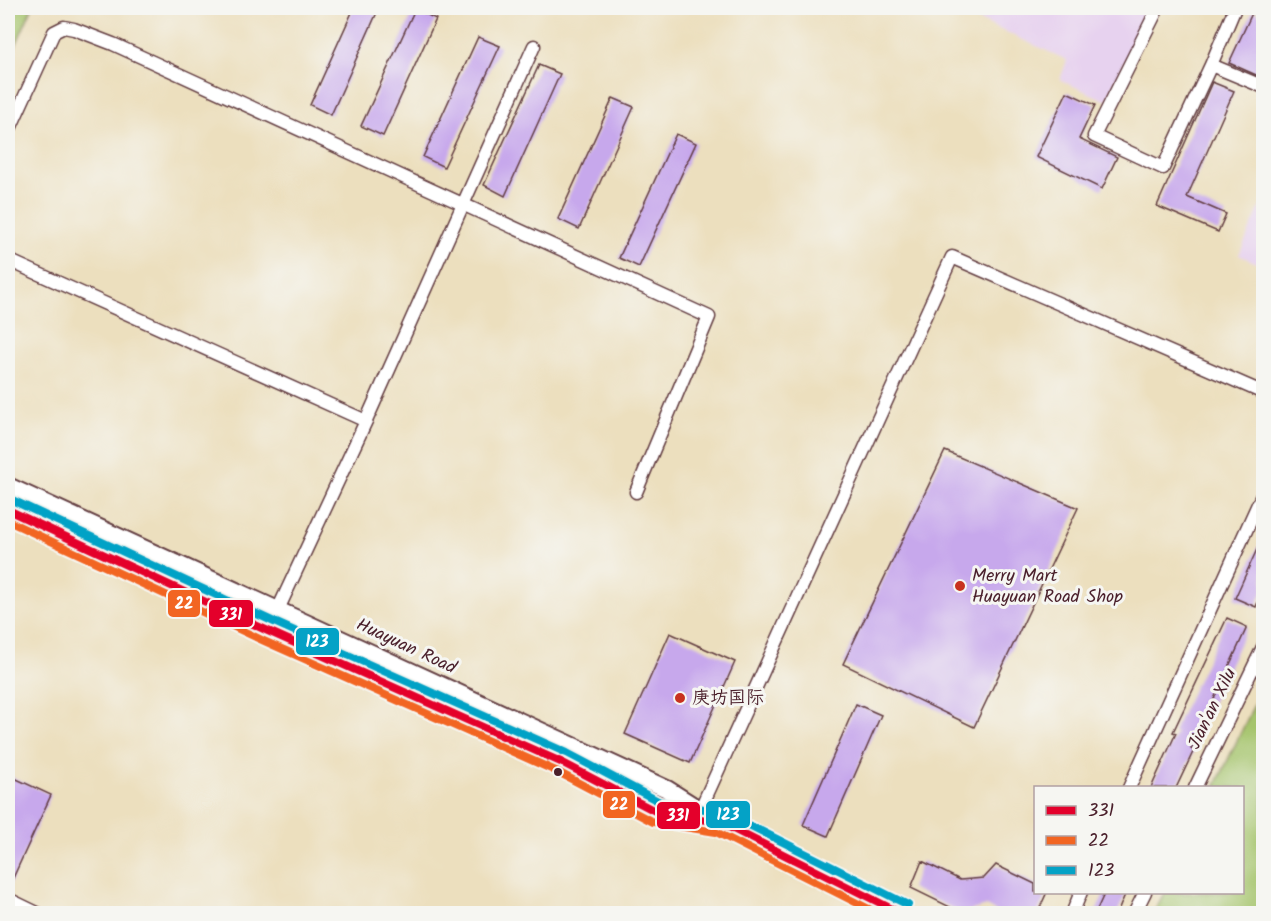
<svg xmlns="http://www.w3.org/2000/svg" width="1271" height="921" viewBox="0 0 1271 921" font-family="Kalam,'LXGW WenKai TC',sans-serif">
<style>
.built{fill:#e7d2ef}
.green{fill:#a5c46c;stroke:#78724c;stroke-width:1.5}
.building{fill:#c7a8ec}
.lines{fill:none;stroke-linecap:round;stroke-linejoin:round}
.street-casing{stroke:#623c41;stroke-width:15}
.secondary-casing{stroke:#623c41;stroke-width:20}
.street{stroke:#fff;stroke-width:12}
.secondary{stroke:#fff;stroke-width:16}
.bus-1-casing{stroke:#f6f6f2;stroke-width:12}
.bus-2-casing{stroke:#f6f6f2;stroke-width:12}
.bus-3-casing{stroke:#f6f6f2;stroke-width:12}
.bus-1{stroke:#e4002b;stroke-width:8}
.bus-2{stroke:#f26522;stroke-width:8}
.bus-3{stroke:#04a2c6;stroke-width:8}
.poi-dot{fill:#c8321e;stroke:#f6f6f2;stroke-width:2}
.bus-dot{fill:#4a1f2b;stroke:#f6f6f2;stroke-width:2}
.labels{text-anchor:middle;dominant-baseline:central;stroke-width:6;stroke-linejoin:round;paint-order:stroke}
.poi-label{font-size:18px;fill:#4a1f2b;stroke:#f6f6f2;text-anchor:start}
.street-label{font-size:18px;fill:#4a1f2b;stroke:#f6f6f2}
.line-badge{stroke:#f6f6f2;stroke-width:2}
.badge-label{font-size:16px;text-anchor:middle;font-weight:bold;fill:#fff}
</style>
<rect width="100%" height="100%" fill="#f6f6f2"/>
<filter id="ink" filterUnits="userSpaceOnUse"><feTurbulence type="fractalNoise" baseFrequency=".0167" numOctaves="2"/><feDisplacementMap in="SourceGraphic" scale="12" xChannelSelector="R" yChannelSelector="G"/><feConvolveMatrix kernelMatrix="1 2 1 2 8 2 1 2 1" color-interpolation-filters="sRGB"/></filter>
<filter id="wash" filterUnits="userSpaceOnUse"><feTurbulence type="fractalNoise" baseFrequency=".008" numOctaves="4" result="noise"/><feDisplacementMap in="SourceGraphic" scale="24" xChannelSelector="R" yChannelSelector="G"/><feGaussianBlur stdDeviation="1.35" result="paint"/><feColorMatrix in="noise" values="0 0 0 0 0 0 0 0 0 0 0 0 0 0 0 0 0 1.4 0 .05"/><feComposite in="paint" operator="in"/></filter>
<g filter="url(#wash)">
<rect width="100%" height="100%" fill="#ecdfbe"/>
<path class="built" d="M953,8H1150L1107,101L1060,80L1067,60Z
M1263,200L1264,266H1263L1239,255Z"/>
<path class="green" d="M8,8H32L8,63Z
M1263,686V913H1154L1164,893L1242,892V788L1215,787Z"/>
<g id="blocks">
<path class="building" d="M354,8H379L331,115L310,105Z
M415,9L436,19L383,136L361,126Z
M1253,11L1263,16V78L1229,63Z
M478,37L500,46L444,167L423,157Z
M539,65L560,74L505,196L484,185Z
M1212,82L1234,91L1187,197L1226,214L1218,232L1157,206Z
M1067,92L1095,105L1079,139L1117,157L1102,189L1036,157Z
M613,98L634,107L579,229L558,219Z
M676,134L696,143L639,267L619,258Z
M945,451L1078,508L974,727L843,664Z
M1263,536V590L1256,607L1235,598Z
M1227,618L1247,627L1191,749L1194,750L1176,788H1151L1176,733L1173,732Z
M670,633L735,662L690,763L625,734Z
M856,704L881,715L828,836L803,825Z
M8,775L51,795L8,889Z
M922,861L960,880L984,878L996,865L1035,884V892H1047L1037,914H1000L986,906L962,913L911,888Z
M1105,892H1126L1117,914H1095Z"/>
</g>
</g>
<g filter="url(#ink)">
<use href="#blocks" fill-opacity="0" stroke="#623c41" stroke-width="1.5"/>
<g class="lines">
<g class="street-casing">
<path id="street" d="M1158,8L1094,136L1163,168L1211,65
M1235,8L1211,65L1264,87
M8,133L54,32L64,27L74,29L113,44L709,317L636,492
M8,260L366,421
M268,631L366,421L534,46
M1129,788L1264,491
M1195,788L1264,645
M700,810L952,257L1264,393
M8,899L39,914
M1072,914L1081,892
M1134,914L1145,892"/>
</g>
<g class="secondary-casing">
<path id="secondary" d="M8,486L667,789L719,822L903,914
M8,510L268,631L563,763L657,812L712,821"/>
</g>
<use href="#street" class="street"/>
<use href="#secondary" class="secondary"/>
<g class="bus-1-casing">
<path id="bus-1" d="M8,510L268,631L563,763L657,812L719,822L902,914"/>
</g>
<g class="bus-2-casing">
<path id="bus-2" d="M8,521L264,641L558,772L653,822L716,832L879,914"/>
</g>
<g class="bus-3-casing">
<path id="bus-3" d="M12,500L272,621L567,753L660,802L723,812L908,905"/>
</g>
<use href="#bus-1" class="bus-1"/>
<use href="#bus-2" class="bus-2"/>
<use href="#bus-3" class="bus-3"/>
</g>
</g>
<g class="poi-dot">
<circle cx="960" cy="586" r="6"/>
<circle cx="680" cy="698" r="6"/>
</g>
<circle class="bus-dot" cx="558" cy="772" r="5"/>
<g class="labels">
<g class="poi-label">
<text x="972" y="576">Merry Mart<tspan x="972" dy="21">Huayuan Road Shop</tspan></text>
<text x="692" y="698">庚坊国际</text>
</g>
<g class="street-label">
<text transform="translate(406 647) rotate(25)">Huayuan Road</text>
<text transform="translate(1213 709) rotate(-64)">Jian'an Xilu</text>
</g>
</g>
<g class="line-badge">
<rect x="167" y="589" width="34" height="29" rx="6" fill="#f26522"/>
<rect x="208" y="599" width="46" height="29" rx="6" fill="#e4002b"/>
<rect x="295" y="627" width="45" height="29" rx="6" fill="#04a2c6"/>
<rect x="602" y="790" width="34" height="29" rx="6" fill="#f26522"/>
<rect x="705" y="800" width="46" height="29" rx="6" fill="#04a2c6"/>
<rect x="656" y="801" width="45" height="29" rx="6" fill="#e4002b"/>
</g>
<g class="badge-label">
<text x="184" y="609">22</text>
<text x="231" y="620">331</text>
<text x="317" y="647">123</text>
<text x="619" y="810">22</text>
<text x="728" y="820">123</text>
<text x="678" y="821">331</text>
</g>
<rect width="1271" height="921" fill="none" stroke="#f6f6f2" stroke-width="30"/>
<rect x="1034" y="786" width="210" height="108" fill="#f6f6f2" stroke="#b1a0a2" stroke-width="1.5"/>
<rect x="1046" y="806" width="30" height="9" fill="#e4002b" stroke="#b1a0a2" stroke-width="1.5"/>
<text x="1088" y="816" font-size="18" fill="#4a1f2b">331</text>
<rect x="1046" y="836" width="30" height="9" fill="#f26522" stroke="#b1a0a2" stroke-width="1.5"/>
<text x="1088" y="846" font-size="18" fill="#4a1f2b">22</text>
<rect x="1046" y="866" width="30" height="9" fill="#04a2c6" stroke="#b1a0a2" stroke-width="1.5"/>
<text x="1088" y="876" font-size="18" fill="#4a1f2b">123</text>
</svg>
